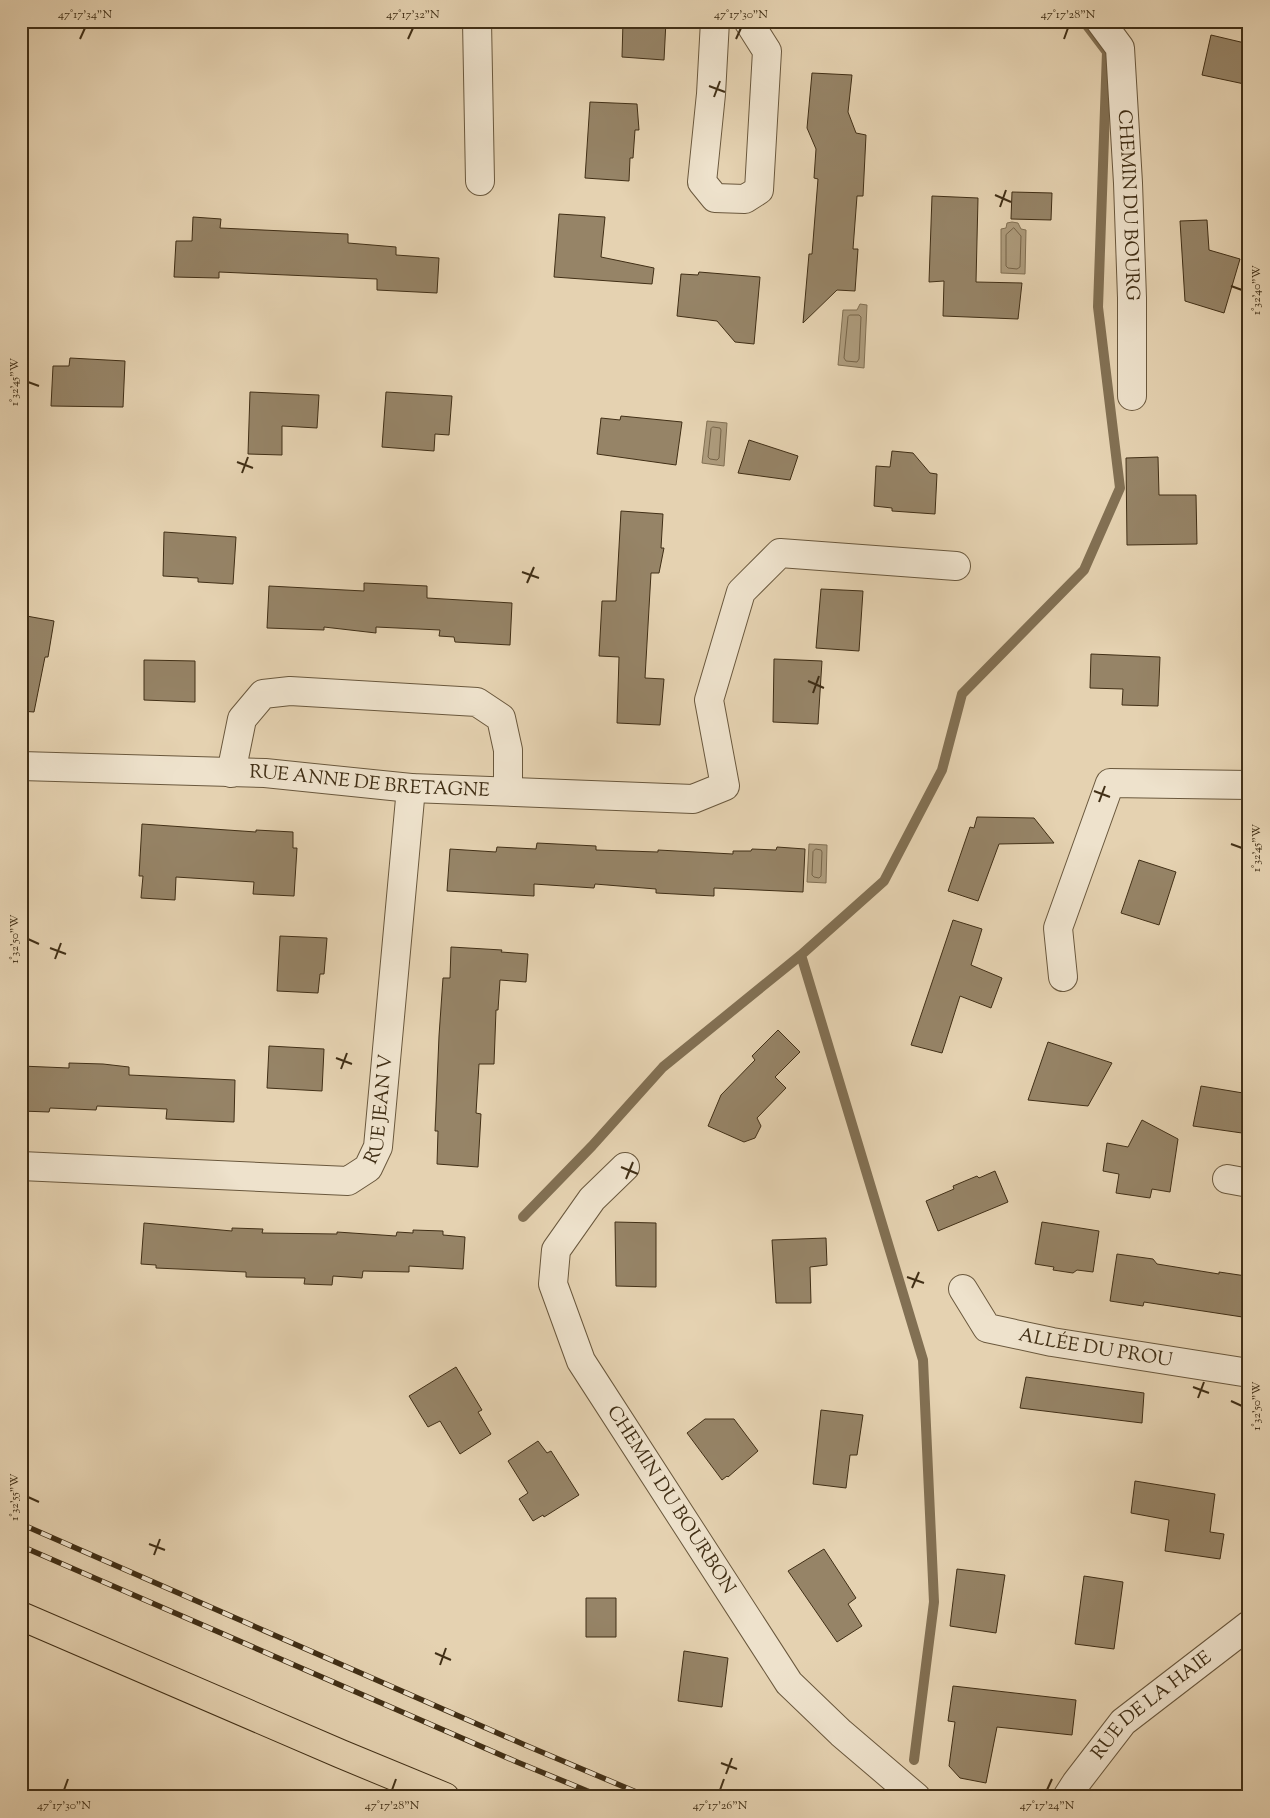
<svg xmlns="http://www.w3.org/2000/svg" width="1270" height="1818" viewBox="0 0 1270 1818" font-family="'Sorts Mill Goudy',serif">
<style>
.water{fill:#ad9b7c;stroke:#827053}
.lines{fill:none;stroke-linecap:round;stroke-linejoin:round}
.shore{stroke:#776549;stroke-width:1}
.stream{stroke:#827053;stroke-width:10}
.building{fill:#968467;stroke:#412f16}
.minor-casing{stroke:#6a583d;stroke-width:30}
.major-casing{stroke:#412f16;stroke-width:30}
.minor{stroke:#eee2cc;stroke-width:28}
.major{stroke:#e5d2b1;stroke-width:28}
.rail-casing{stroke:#412f16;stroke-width:5.5}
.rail{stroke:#eee2cc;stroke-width:4;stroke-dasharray:11;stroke-linecap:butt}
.ticks{fill:none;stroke:#412f16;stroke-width:2}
.labels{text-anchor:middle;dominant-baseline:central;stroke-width:4;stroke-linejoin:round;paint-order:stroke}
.street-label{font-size:19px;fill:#412f16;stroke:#eee2cc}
.neatline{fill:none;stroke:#412f16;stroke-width:2}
.ticks-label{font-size:12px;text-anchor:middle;fill:#412f16}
</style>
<rect width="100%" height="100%" fill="#e5d2b1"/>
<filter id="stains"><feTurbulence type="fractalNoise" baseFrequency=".004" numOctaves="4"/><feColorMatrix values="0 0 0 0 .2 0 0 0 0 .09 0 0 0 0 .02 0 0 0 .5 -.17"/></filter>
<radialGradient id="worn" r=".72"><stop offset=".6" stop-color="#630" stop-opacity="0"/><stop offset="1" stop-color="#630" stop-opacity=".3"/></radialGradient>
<path class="water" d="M1012,222L1018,223L1021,229L1026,230L1025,274L1001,273V229L1006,228L1007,223Z
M860,304L867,305L864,368L838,365L843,310H857Z
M707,421L727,423L724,466L702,463Z
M809,844L827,845L826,883L807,882Z"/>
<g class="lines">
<path class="shore" d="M1014,228L1021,236L1020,267L1017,269L1008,268L1006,266V235Z
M850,315H859L861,317L859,359L857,362L846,361L844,358L848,317Z
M713,427L720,428L721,430L719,458L717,460L710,459L708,457L711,429Z
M816,849L821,850L822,852L821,876L819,878L814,877L812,875L813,852Z"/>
<path class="stream" d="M523,1217L592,1146L663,1067L801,955
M914,1760L934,1602L923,1360L801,955L884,881L942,770L962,694L1084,570L1120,488L1098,307L1107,52L1085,23"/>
</g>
<path class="building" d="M623,21H666L664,60L622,57Z
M1211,35L1249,44V85L1202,75Z
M812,73L852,75L848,112L856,133L866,135L863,196H857L853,249H858L855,291L837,290L803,323L809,254H812L818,179L814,178L816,149L807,128Z
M590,102L637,104L639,130H635L633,158H630L629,181L585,178Z
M1012,192L1052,193L1051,220L1011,219Z
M932,196L978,198L976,282L1022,283L1018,319L943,316L944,281L929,282Z
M559,214L605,217L601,257L654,268L652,284L554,277Z
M193,217L221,219L220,228L348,234V243L396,247V255L439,258L437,293L377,290V279L219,272V278L174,277L176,241H192Z
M1207,220L1209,250L1240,259L1224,313L1185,301L1180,221Z
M699,272L760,277L754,344L735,342L717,321L677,316L681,274L698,275Z
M70,358L125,361L123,407L51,406L53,366H69Z
M250,392L319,395L317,428L282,426V455L248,454Z
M386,392L452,396L449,435L435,434L434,451L382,447Z
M621,416L682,422L676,465L597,454L601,418L620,420Z
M749,440L798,456L790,480L738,473Z
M892,451L913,453L930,473L937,474L935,514L892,511V508L874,506L876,466L890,467Z
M1158,457L1159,495H1196L1197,544L1127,545L1126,458Z
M621,511L663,514L661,548H664L659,573H651L645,678L664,679L660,725L617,723L619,657L599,656L602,601H616Z
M164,532L236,537L233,584L198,582V578L163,576Z
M364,583L427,586V598L512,603L510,645L455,642L454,637L439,636L440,630L376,627V633L324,627V630L267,628L269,586L364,591Z
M821,589L863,591L859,651L816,648Z
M21,615L54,621L48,657H45L34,712L21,711Z
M1091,654L1160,657L1158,706L1122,705L1123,689L1090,688Z
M774,659L822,661L818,724L773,722Z
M144,660L195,661V702L144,700Z
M977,817L1034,818L1054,843L999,844L978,901L948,891L970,827L974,828Z
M142,824L256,832V830L293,832V848H297L294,896L253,894L254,882L176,877L175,900L141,898L143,876H139Z
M537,843L596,846V850L658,852V850L733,854V851H751L752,849L776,850L777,847L805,849L803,892L714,888V896L656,893V889L595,884L594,888L534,884V896L447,891L450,849L496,852L497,847L536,849Z
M1139,860L1176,872L1159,925L1121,913Z
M953,920L982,929L971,965L1002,978L991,1008L960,996L942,1053L911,1045Z
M280,936L327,938L324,974H320L318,993L277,991Z
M451,947L502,950L501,952L528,954L526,982L500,980L498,1010H496L494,1064H479L476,1113L481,1114L478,1167L437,1164L438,1131H435L439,1036L443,978H450Z
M778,1030L800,1052L775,1077L786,1088L757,1118L761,1126L755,1138L744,1142L708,1126L721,1095L755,1060L752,1056Z
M1048,1042L1112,1063L1088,1106L1028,1100Z
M269,1046L324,1049L322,1091L267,1088Z
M69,1063L103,1064L129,1067V1075L235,1080L234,1122L166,1119L167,1109L97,1106L96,1110L50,1108L49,1112L21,1111V1066L69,1068Z
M1201,1086L1249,1094V1134L1193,1126Z
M1142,1120L1178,1139L1170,1192L1152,1189L1150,1198L1116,1193L1119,1174L1103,1171L1107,1143L1128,1147Z
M995,1171L1008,1202L938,1231L926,1201L954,1189L953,1186L977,1176L979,1178Z
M615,1222L656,1223V1287L616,1286Z
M1042,1222L1099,1231L1093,1272L1077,1270L1073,1273L1053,1270L1054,1267L1035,1264Z
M144,1223L232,1231V1228L263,1229L262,1233L337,1234V1232L396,1236L397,1232L413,1233V1230L443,1231V1235L465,1237L463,1269L409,1266V1272L363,1271L362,1278L333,1276L332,1285L304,1284L305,1278L246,1277V1272L156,1268V1265L141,1264Z
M826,1238L827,1265L810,1267L811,1303H776L772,1240Z
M1117,1254L1153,1259L1157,1264L1219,1274V1272L1246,1276V1278L1249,1279V1318L1144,1302L1143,1306L1110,1301Z
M456,1367L482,1410L478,1412L491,1434L460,1454L440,1421L428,1427L409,1396Z
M1026,1377L1144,1393L1142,1423L1020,1408Z
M821,1410L863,1415L857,1455H850L846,1488L813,1484Z
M705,1419H734L758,1451L728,1477L727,1476L722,1480L687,1433Z
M538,1441L547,1453L551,1451L579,1495L544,1517L543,1515L533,1521L519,1499L528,1493L508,1461Z
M1135,1481L1215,1494L1210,1532L1224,1534L1220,1559L1165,1551L1169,1520L1131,1513Z
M824,1549L856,1598L848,1604L862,1626L837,1642L788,1571Z
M957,1569L1005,1575L996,1633L950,1626Z
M1084,1576L1123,1582L1114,1649L1075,1644Z
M586,1598H616V1637H586Z
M684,1651L728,1658L722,1707L678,1701Z
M953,1686L1076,1700L1072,1735L997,1727L986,1783L960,1778L949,1766L955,1722L948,1721Z"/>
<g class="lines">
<g class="minor-casing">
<g id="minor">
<path d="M477,21L480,181"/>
<path d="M715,21L711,94L702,182L715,198L745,199L759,190L767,51L748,21"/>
<path id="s1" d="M1100,21L1120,48L1128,183L1132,298V396"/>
<path id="s2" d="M21,766L265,773L411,788L693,799L725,786L709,700L741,592L780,553L956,566"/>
<path d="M231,773L242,719L263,694L290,691L477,702L501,718L508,750V791"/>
<path d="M1063,977L1058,928L1110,783L1249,785"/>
<path id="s3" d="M21,1166L348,1181L368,1168L378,1147L411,788"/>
<path id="s4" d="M625,1167L592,1199L556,1250L553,1284L581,1361L789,1683L841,1733L916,1797"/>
<path d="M1227,1179L1249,1183"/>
<path id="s5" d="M963,1289L987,1328L1052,1342L1249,1373"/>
<path id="s6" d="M1067,1797L1076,1783L1123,1722L1249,1625"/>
</g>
</g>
<g class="major-casing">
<path id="major" d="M21,1616L341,1754L445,1797"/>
</g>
<use href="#minor" class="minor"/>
<use href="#major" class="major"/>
<g class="rail-casing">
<path id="rail" d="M21,1524L525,1745L648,1797
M21,1546L517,1762L602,1797"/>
</g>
<use href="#rail" class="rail"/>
</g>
<path class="ticks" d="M80,39L85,28M408,39L413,28M736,39L741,28M1064,39L1068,28M709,86L725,92M714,97L720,81M995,195L1011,202M1000,207L1006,190M1231,286L1242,290M28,382L39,386M237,462L253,468M242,473L248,457M522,572L539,578M527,583L534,567M808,681L824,688M813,693L819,676M1094,791L1110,797M1099,802L1105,786M1231,844L1242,848M28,939L39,944M50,948L66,954M55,959L61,943M336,1058L352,1064M341,1069L347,1053M621,1167L638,1174M626,1179L633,1162M907,1277L924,1283M912,1288L919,1272M1193,1387L1209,1393M1198,1398L1204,1382M1231,1401L1242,1406M28,1497L39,1502M149,1544L165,1550M154,1555L160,1539M435,1653L451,1660M440,1665L446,1648M721,1763L737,1769M726,1774L732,1758M64,1790L68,1779M392,1790L396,1779M720,1790L724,1779M1047,1790L1052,1779"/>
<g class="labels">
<g class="street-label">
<text stroke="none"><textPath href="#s1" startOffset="191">CHEMIN DU BOURG</textPath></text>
<text stroke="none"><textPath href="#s2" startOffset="349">RUE ANNE DE BRETAGNE</textPath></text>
<text stroke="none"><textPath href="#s3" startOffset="412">RUE JEAN V</textPath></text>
<text stroke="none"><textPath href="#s5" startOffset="156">ALLÉE DU PROU</textPath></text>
<text stroke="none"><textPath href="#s4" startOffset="390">CHEMIN DU BOURBON</textPath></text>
<text stroke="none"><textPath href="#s6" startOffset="126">RUE DE LA HAIE</textPath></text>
</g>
</g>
<rect width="1270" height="1818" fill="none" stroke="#e5d2b1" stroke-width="55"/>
<rect x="28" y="28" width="1214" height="1762" class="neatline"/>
<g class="ticks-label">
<text x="85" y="18">47°17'34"N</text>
<text x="413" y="18">47°17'32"N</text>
<text x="741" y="18">47°17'30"N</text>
<text x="1068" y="18">47°17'28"N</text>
<text transform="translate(1256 290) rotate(-90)" y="4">1°32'40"W</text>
<text transform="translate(14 382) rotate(-90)" y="4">1°32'45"W</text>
<text transform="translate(1256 848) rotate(-90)" y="4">1°32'45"W</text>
<text transform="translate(14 939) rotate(-90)" y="4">1°32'50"W</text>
<text transform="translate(1256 1406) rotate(-90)" y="4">1°32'50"W</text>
<text transform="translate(14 1497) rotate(-90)" y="4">1°32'55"W</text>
<text x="64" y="1809">47°17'30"N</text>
<text x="392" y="1809">47°17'28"N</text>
<text x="720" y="1809">47°17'26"N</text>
<text x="1047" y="1809">47°17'24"N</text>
</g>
<rect width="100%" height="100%" filter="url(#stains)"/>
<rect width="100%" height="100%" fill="url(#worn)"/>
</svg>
